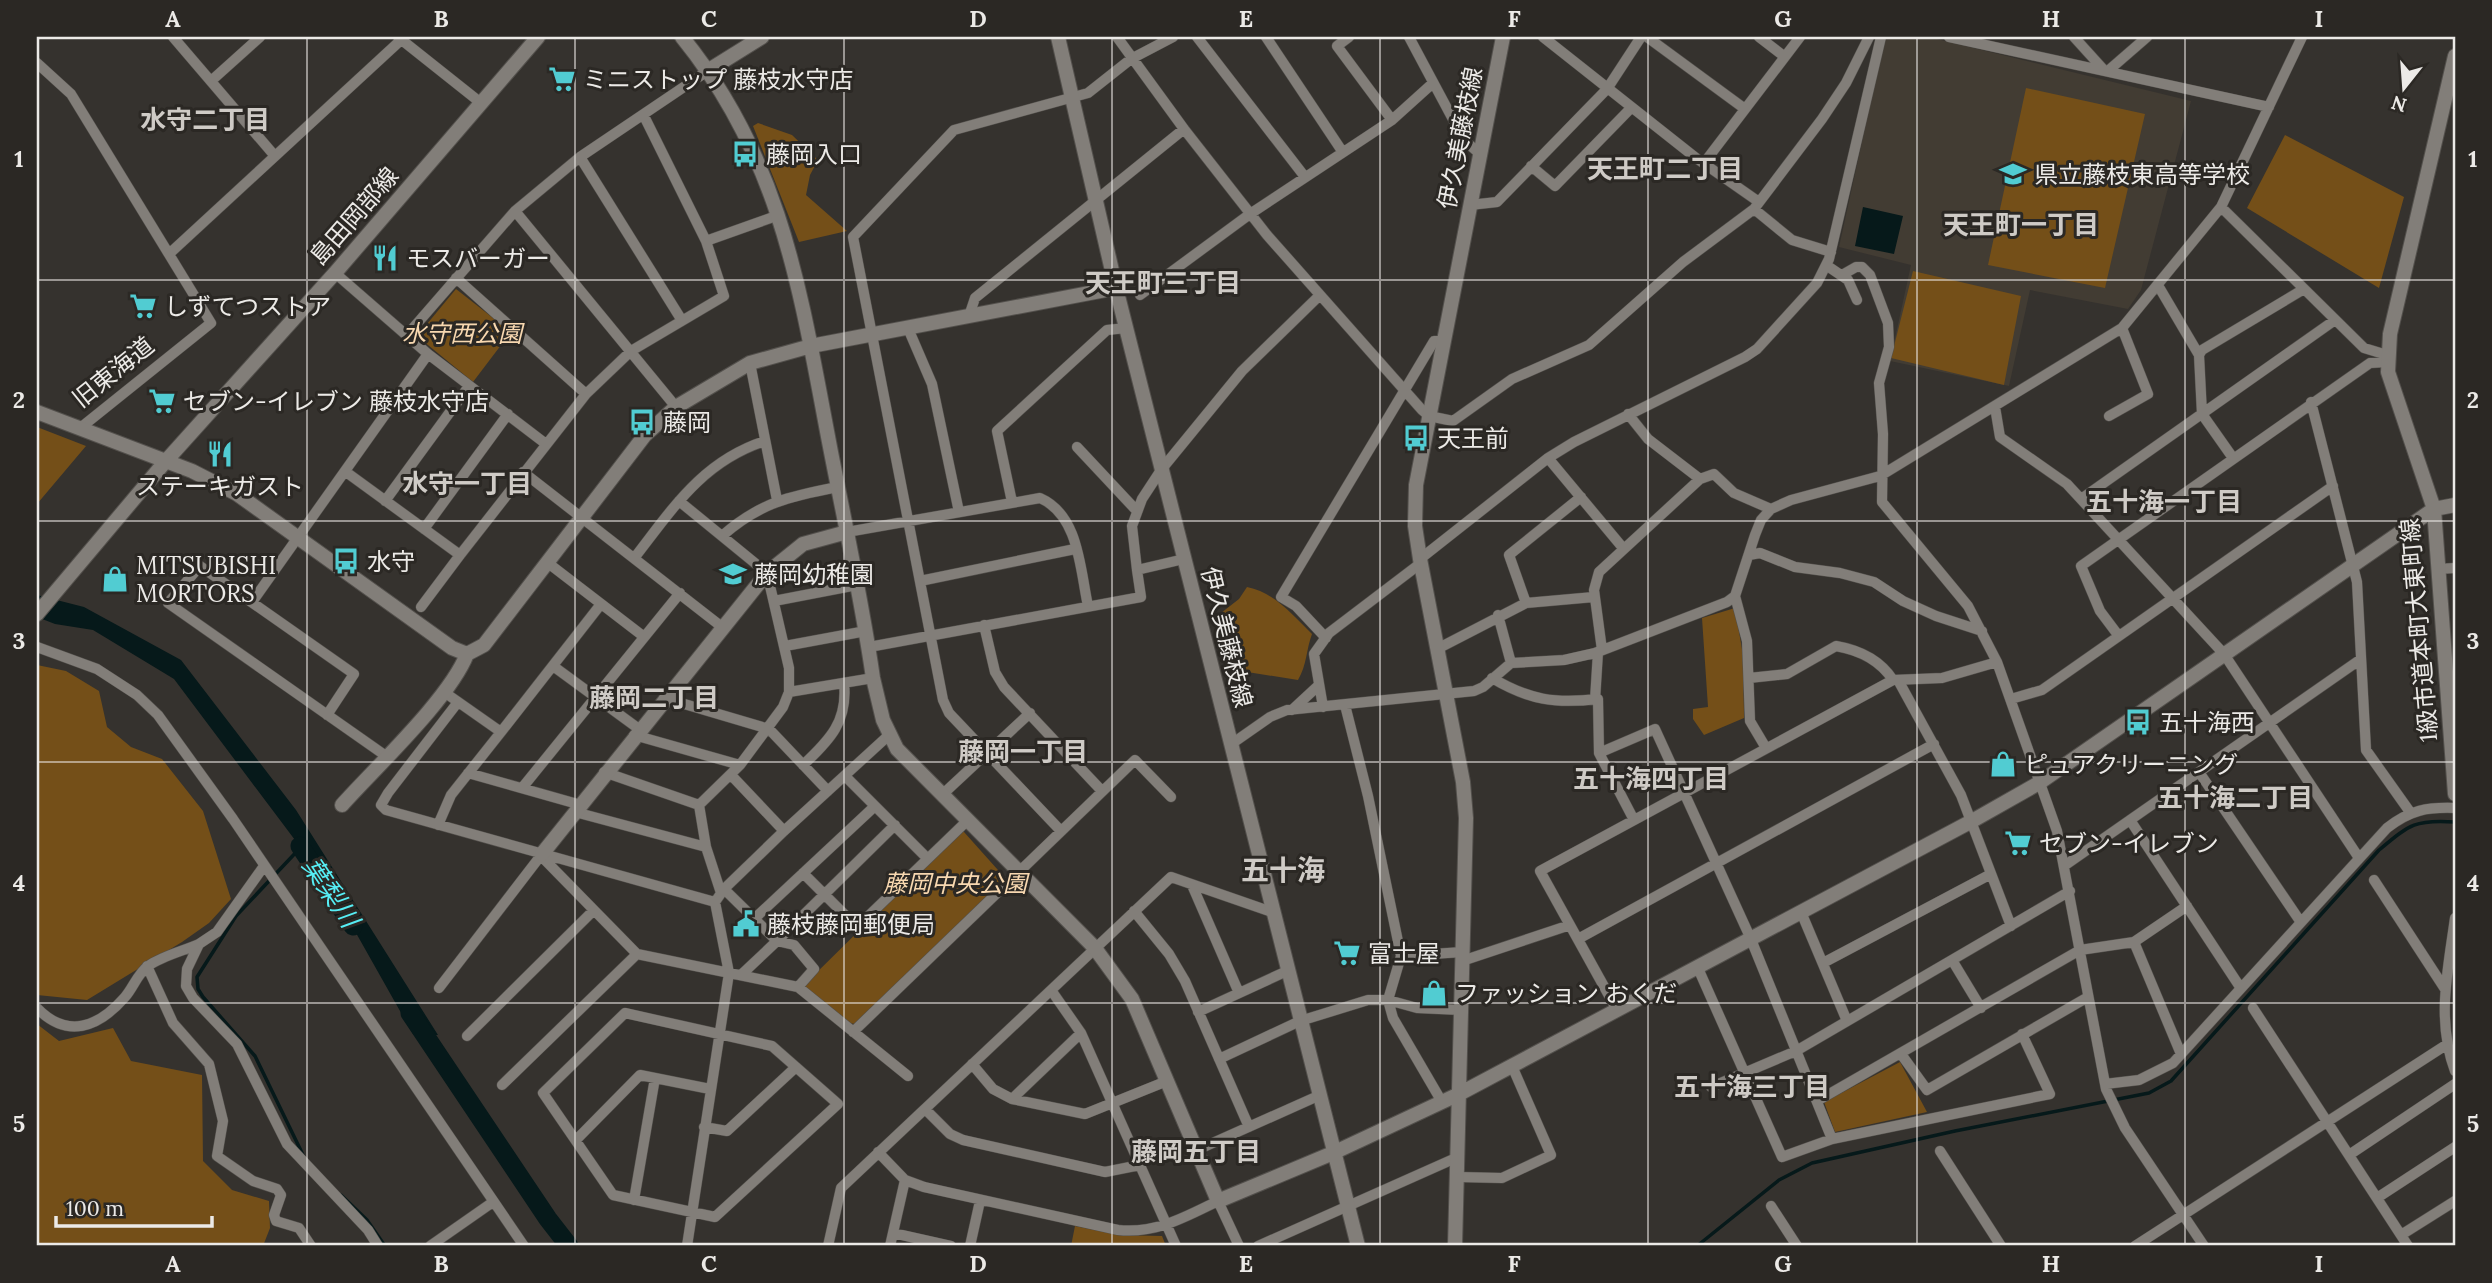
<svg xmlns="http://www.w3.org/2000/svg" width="2492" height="1283" viewBox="0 0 2492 1283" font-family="Lora,'Noto Sans JP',serif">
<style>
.built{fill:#423c33}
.green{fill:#744f18}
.water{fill:#06191a}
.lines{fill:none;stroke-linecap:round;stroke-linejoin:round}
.stream{stroke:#06191a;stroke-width:3.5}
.river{stroke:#06191a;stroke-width:19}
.street-casing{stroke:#53504c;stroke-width:11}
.secondary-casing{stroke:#53504c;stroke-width:16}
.street{stroke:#827e79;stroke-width:10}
.secondary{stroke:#827e79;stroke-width:14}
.grid{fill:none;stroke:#eceae7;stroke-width:2;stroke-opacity:0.55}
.labels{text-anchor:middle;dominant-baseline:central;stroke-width:6;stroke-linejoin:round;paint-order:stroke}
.poi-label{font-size:24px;fill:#eceae7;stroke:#2b2824;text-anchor:start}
.street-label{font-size:24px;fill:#eceae7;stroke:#2b2824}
.park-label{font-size:24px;font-style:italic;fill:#f8d8b0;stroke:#2b2824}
.neighbourhood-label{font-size:26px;font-weight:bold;fill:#cfcbc6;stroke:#2b2824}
.water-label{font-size:26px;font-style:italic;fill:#56eef5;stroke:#2b2824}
.quarter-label{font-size:28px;font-weight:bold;fill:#cfcbc6;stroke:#2b2824}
.neatline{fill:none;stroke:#eceae7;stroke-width:2.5}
.grid-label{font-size:23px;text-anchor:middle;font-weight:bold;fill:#eceae7}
</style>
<rect width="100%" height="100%" fill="#35322e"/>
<path class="built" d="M1885,37H1929L2191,101L2141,290L2128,309L2030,290L2009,386L1890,361L1911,265L1839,247Z"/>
<path class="green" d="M2026,88L2145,114L2105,288L1988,265Z
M758,123L792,135L818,160L810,175L806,195L847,231L799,242L753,126Z
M2285,135L2404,197L2379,288L2247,208Z
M1913,271L2021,296L2004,385L1891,358Z
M456,289L511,332L473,382L417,336Z
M37,427L86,446L37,504Z
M1247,587C1274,592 1293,615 1312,634C1306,650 1307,665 1298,680L1241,671L1229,664L1219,625L1221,613L1239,599Z
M1735,608L1743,655L1744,718L1704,735L1693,719V709L1708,707L1702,618Z
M37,665L66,671L99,691L107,727L131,747L162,759L203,811L231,899L209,923L182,942L87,1000L37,995Z
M960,831L964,832L1006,879L856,1024L848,1023L806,990L805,984Z
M37,1024L59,1041L113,1028L131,1061L202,1075L203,1161L232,1190L269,1201L270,1228L263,1246H37Z
M1900,1062L1927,1112L1835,1132L1824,1102Z
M1075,1226L1119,1235L1162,1236L1166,1246H1071Z"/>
<path class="water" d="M1863,207L1903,216L1894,254L1855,246Z
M37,595L84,607L181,660L296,810L438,1035L413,1034L347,917L307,856L174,679L93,630L55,624L37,617Z"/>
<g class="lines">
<path class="stream" d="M301,847L236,916L197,977L198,989L203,997L255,1056L304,1157
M341,1195L367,1220L385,1246
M1697,1246L1779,1180L1812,1163L1955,1131L2149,1093L2171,1081L2379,850C2409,825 2415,819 2455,822"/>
<path class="river" d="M300,846L353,926
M410,1013L548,1219L569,1246"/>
<g class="street-casing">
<path id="street" d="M173,37L274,155
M398,37L481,103
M1117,37L1184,129L1267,235L1422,410L1429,416L1453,421L1512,379L1589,345L1683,262L1754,209L1822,119L1846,83L1869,37
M1197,37L1305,177
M1266,37L1342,151
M1349,37L1337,46L1392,120
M1409,37L1464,140L1480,154
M1543,37L1696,158L1759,202
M1647,37L1745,109
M1759,37L1785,57
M1949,37L2269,107
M2074,37L2103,69
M37,63L71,94L211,323L79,429
M2109,70L2147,37
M211,81L260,37
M644,116L706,241
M580,157L681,319
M1704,163L1800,37
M1531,166L1555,186L1631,108
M1470,205L1497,202L1607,89L1641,37
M2221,207L2364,348L2387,355
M1754,209L1792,240L1831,252
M515,211L676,407
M169,254L401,40
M1826,265L1848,280L1857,300
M335,273L428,354L546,444
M1842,275L1856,267H1862L1870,275L1888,323L1889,347L1879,383L1883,434L1882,502L1968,606L1997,662L2057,831L2106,1089L2125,1128L2204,1246
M456,278L586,394
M2159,287L2199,355
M1140,295L1250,214L1392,120L1433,83
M969,316L975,298L1184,129
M907,326L932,384L959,512
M407,335L515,211L580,157L709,70
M750,363L777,500
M2311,402L2357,582L2366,750L2410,812
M1995,407L2000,437L2067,484L2224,654L2359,858
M1628,414L1648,439L1700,479
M2109,416L2148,394L2122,328
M1077,447L1136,510
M1548,458L1623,548
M2233,458L2202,414L2199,355L2202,350L2304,289
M346,472L460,555L586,394L631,351L724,296L706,241L779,215
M523,472L722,627
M2081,499L2335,320
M385,501L469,386
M1012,502L997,431L1107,330L1126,328
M424,529L508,414
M847,532L1040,498C1079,515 1080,569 1088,606
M722,536C759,503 790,496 838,487
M1749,555L1760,553L1795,567L1840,573L1874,582L1903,601L1936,616L1982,631
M635,557C673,508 703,461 765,441
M1420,559L1548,458L1574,442L1745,357L1757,349L1817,283L1829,259L1881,37
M548,563L643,636
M2438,569L2455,568
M1137,570L1132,526L1142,499L1161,470L1242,371L1319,296
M920,581L1075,549
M1735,596L1747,641L1750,721L1766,748
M774,601L857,585
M252,602L428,354
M1526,603L1509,555L1581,497
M421,607L460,555
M1498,615L1511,663
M984,625L995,672L1004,687L1101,790
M2118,635L2100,611L2081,566L2370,363L2387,362
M1326,638L1296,606L1281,597L1434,341H1444
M785,646L866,631
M37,647L97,669L137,695L158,715L233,819L524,1246
M869,647L1141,597L1137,570L1184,559
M1437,649L1526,603L1594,597
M1602,650L1594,590L1599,572L1700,479L1714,474L1734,493L1771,509
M553,666L639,729
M1492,678C1529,700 1555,704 1598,699L1599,753L1634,820
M1749,678L1787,674L1836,646C1859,650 1880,660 1893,680
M1898,680L1961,795L2011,926
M789,692L873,678
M664,698L769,729L828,791
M2011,699L2042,690L2333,486
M1595,700L1598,652
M458,702L388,793L381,805L386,810L715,902L724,889L784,831L889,735
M1345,705L1368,796L1401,956
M1323,707L1314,654L1329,633L1421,563
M1292,710L1319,685
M327,715L354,674L200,566L168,603L386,756
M501,732L601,604
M634,735L740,765
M1230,745L1270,717L1287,710L1474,691L1483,687L1511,663L1564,660L1595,653L1727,602L1735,596L1755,535L1761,520L1771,509L1791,500L1880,476L2122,328L2221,207L2302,37
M1599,753L1655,729L1750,937L1832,1139
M803,765C830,740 848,721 844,683
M604,772L699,805L740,765L783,707L789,692V668L767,573L679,501
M2199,772L2300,921
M468,773L581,805
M731,775L784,831
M845,776L927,858
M522,788L680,593
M943,794L1030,713
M699,805L706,847L721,893
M575,812L706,847
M2130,820L2240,987
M438,825L451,795L501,732L444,692
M1060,830L949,713L943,700L853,237L954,130L1088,93L1131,59L1173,37
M541,856L637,954L798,987L908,1076
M264,866L217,932L199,944L187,969L186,986L193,998L237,1044L287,1144L368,1230L378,1246
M2064,866L2361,659
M803,873L857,927L968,820
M2374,880L2445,989
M1192,885L1239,993
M724,889L777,941L895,825
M1134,911L1169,954L1185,981L1249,1127
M1801,912L1847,1021
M2455,918C2448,970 2436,1020 2455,1071
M754,919L875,806
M1578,939L1934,744
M2134,942L2181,1054
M1952,960L1981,1008
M1462,961L1570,925
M1823,963L1991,874
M147,966L173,1023L209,1064L223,1121L217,1156L253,1181L277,1189L281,1195L274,1215L276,1221L299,1228L311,1246
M1697,966L1782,1157L1832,1139L2050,1094L2022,1034
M741,975L777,941L794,945L814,969L798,987
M439,988L542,854
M1051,990L1081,1033L1176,1246
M37,1008C67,1039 98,1028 125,997C133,988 138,973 148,966C162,956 183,951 199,944
M2253,1008L2408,1246
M1617,1010L1540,871L1893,680L1942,678L1997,662
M1198,1012L1287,971
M625,1013L772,1046L838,1104L715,1217L613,1195L543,1093Z
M853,1032L1135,760L1171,797
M467,1036L594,910
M1901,1054L1927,1090L2088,997
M1219,1059L1300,1021L1368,1000H1388L1417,1008L1461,1010
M972,1064L993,1089L1012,1099L1085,1114L1167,1081
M2105,1084L2139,1080L2173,1063L2387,828C2410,810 2427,807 2455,808
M502,1085L637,954
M1711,1087L1796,1051L2070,891
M1012,1099L1081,1033
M1817,1101L2080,950L2134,942L2187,906
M1442,1102L1393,1018L1388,1000L1401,956L1463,952
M925,1109L950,1134L963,1140L1105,1172L1140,1165
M704,1127L727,1131L796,1067
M576,1140L640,1075L710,1089
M1197,1150L1318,1096
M1940,1151L2001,1246
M878,1152L905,1180L924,1187L1118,1230C1156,1234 1185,1217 1218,1201L1239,1246
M2349,1155L2455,1084
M1458,1177L1502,1178L1551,1155L1512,1066
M2377,1198L2455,1147
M634,1200L655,1078
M1771,1206L1797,1246
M893,1233L951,1246
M2401,1235L2455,1201
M430,1246L493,1202
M687,1246L729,973L715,902
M828,1246L841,1188L1171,877L1272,912
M890,1246L905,1180
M970,1246L980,1201
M1258,1246L1458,1157
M2135,1246L2446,1045"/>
</g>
<g class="secondary-casing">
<path id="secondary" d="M682,37C783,161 801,296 830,447C845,524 862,601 873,678L883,720L897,749L1094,947L1132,999L1218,1201L1333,1153L1459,1094L1972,821L2039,783L2434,509L2455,505
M1058,37L1116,288L1358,1246
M2455,56L2390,334L2388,372L2434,509L2455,794
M709,70L762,37
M37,412L192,471L237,494L452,648L467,654L484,645L645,435L676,407L750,363L811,346L1116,288
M37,614L165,462L335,273L538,37
M342,805C376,767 450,698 467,654
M542,854L767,573L803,544L847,532
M1455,1246L1466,818L1463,782L1420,559L1415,526L1416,485L1503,37"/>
</g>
<use href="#street" class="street"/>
<use href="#secondary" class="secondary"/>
</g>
<path class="grid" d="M307,37V1246M575,37V1246M844,37V1246M1112,37V1246M1380,37V1246M1648,37V1246M1917,37V1246M2185,37V1246M37,280H2455M37,521H2455M37,762H2455M37,1003H2455"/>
<defs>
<g id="supermarket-bare" transform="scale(2.1)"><path d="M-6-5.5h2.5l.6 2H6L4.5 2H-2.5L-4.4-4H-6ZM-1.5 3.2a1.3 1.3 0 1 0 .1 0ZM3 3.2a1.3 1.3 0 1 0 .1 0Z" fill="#51ccd2" stroke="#2b2824" stroke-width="2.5" paint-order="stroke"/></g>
<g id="bus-bare" transform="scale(2.1)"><path d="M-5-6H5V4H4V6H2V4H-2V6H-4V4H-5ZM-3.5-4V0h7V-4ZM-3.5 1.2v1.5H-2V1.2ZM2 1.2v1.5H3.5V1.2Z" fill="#51ccd2" stroke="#2b2824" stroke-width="2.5" paint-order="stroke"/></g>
<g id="school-bare" transform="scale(2.1)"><path d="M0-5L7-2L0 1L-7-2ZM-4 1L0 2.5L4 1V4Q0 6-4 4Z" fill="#51ccd2" stroke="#2b2824" stroke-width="2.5" paint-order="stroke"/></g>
<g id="restaurant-bare" transform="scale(2.1)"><path d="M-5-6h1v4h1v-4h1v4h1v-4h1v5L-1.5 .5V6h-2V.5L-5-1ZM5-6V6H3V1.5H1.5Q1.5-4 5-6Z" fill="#51ccd2" stroke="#2b2824" stroke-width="2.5" paint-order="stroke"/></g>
<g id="shop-bare" transform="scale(2.1)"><path d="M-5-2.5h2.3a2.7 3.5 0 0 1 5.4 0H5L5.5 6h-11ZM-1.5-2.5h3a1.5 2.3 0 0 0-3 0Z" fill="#51ccd2" stroke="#2b2824" stroke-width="2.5" paint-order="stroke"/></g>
<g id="civic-bare" transform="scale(2.1)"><path d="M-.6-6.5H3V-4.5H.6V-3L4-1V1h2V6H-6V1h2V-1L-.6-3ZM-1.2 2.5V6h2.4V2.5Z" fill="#51ccd2" stroke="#2b2824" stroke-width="2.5" paint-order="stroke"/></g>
</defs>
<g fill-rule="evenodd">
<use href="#supermarket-bare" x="562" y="79"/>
<use href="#bus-bare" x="745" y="154"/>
<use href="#school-bare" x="2013" y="174"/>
<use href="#restaurant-bare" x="385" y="258"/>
<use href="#supermarket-bare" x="143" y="306"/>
<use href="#supermarket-bare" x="162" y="401"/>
<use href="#bus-bare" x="642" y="422"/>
<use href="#bus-bare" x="1416" y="438"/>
<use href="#restaurant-bare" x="220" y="454"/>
<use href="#bus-bare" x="346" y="561"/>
<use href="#school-bare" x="733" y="574"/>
<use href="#shop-bare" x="115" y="579"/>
<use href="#bus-bare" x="2138" y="722"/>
<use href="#shop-bare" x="2003" y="764"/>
<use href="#supermarket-bare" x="2018" y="843"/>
<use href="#civic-bare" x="746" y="924"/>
<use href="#supermarket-bare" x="1347" y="953"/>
<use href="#shop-bare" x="1434" y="993"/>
</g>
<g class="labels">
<g class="poi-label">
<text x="583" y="79">ミニストップ 藤枝水守店</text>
<text x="766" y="154">藤岡入口</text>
<text x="2034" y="174">県立藤枝東高等学校</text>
<text x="406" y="258">モスバーガー</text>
<text x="164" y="306">しずてつストア</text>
<text x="183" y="401">セブン-イレブン 藤枝水守店</text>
<text x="663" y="422">藤岡</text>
<text x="1437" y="438">天王前</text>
<text x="220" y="486" text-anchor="middle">ステーキガスト</text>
<text x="367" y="561">水守</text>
<text x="136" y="565">MITSUBISHI<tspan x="136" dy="28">MORTORS</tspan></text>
<text x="754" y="574">藤岡幼稚園</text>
<text x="2159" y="722">五十海西</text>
<text x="2024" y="764">ピュアクリーニング</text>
<text x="2039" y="843">セブン-イレブン</text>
<text x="767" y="924">藤枝藤岡郵便局</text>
<text x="1368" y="953">富士屋</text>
<text x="1455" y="993">ファッション おくだ</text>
</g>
<g class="street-label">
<text transform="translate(1460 138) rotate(-79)">伊久美藤枝線</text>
<text transform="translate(354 216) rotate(-49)">島田岡部線</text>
<text transform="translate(113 372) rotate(-39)">旧東海道</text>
<text transform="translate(2419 630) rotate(-95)">1級市道本町大東町線</text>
<text transform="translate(1227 637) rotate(76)">伊久美藤枝線</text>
</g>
<g class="park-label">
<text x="462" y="333">水守西公園</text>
<text x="955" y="883">藤岡中央公園</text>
</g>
<g class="neighbourhood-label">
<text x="205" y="119">水守二丁目</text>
<text x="1665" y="168">天王町二丁目</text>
<text x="2021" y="224">天王町一丁目</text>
<text x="1163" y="282">天王町三丁目</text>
<text x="467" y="483">水守一丁目</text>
<text x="2164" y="501">五十海一丁目</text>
<text x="654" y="697">藤岡二丁目</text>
<text x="1023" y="751">藤岡一丁目</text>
<text x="1651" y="778">五十海四丁目</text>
<text x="2235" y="797">五十海二丁目</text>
<text x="1752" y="1086">五十海三丁目</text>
<text x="1196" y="1151">藤岡五丁目</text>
</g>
<g class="water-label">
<text transform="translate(331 892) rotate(56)">葉梨川</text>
</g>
<g class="quarter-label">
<text x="1283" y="870">五十海</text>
</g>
</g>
<rect width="2492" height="1283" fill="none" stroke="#2b2824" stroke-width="77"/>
<g transform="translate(2404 88) rotate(197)" stroke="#2b2824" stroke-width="5" paint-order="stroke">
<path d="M0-5L12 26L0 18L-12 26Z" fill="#eceae7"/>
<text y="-10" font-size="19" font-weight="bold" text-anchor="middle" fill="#eceae7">N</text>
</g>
<path d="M56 1216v10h156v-10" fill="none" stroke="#eceae7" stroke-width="3.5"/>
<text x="66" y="1216" font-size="21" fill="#eceae7" stroke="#2b2824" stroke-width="5" paint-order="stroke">100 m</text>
<rect x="38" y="38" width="2416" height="1206" class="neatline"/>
<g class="grid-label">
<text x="173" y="27">A</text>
<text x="441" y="27">B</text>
<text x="709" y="27">C</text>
<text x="978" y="27">D</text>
<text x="1246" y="27">E</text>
<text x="1514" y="27">F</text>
<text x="1783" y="27">G</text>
<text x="2051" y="27">H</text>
<text x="2319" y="27">I</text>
<text x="19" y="167">1</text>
<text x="2473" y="167">1</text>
<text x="19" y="408">2</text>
<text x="2473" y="408">2</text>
<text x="19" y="649">3</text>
<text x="2473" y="649">3</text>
<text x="19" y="891">4</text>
<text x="2473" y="891">4</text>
<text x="19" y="1132">5</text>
<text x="2473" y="1132">5</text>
<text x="173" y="1272">A</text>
<text x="441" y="1272">B</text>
<text x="709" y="1272">C</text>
<text x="978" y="1272">D</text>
<text x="1246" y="1272">E</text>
<text x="1514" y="1272">F</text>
<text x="1783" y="1272">G</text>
<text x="2051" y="1272">H</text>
<text x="2319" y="1272">I</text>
</g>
</svg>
